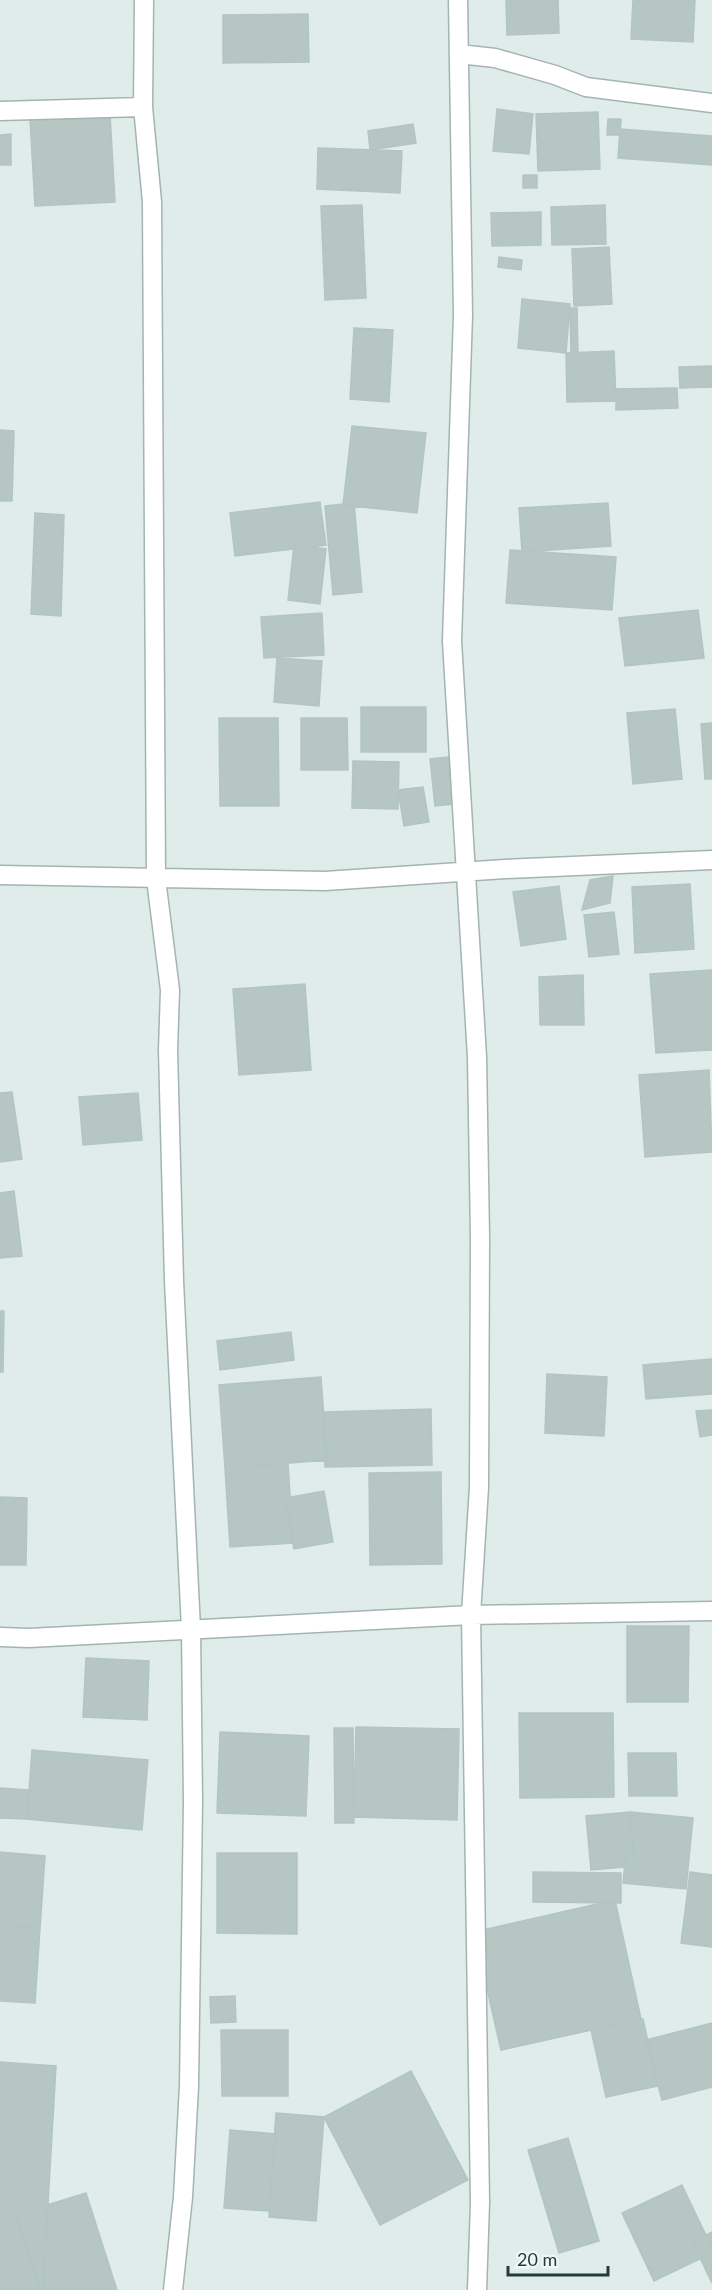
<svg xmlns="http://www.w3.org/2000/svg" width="712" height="2290" viewBox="0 0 712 2290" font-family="Lato,sans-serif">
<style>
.building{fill:#b5c6c3;stroke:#b2c5c2;stroke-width:1.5}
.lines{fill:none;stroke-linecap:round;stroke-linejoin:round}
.minor-casing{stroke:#a3b4b2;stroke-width:21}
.minor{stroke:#fff;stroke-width:18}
</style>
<rect width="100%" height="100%" fill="#e0ece9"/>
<path class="building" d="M506,0H558L559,33L507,35Z
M633,0H695L693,42L631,39Z
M308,14L309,62L223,63V15Z
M497,109L533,114L529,154L493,151Z
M598,112L600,169L538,171L536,114Z
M110,114L115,202L35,206L30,119Z
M608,119H621L620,135H607Z
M413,124L416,143L370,150L368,131Z
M620,129L712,136V165L618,158Z
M11,134V165H0V135Z
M318,148L402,151L400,193L317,189Z
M523,175H537V188H523Z
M362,205L366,298L325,300L321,206Z
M605,205L606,244L552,245L551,207Z
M541,212V245L492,246L491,213Z
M609,247L612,304L574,306L572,249Z
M499,257L522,260L521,270L498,267Z
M522,299L570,304L566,353L518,348Z
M570,308H577L578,352H571Z
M354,328L393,330L389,402L350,399Z
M614,351L616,401L567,402L566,353Z
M712,366V387L680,388L679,367Z
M677,388L678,408L616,410V389Z
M352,426L426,433L417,513L343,505Z
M0,430L14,431L12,501H0Z
M320,502L326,545L235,556L230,513Z
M354,503L362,592L333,595L325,506Z
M608,503L611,546L522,552L519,508Z
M35,513L64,515L61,616L31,614Z
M294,545L326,549L320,604L288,600Z
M510,550L616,557L612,610L506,603Z
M698,610L704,658L625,666L619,618Z
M322,613L324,655L264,658L261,617Z
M277,658L322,661L319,706L274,702Z
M361,707H426V752H361Z
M675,709L682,779L633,784L627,713Z
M219,718H278L279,806H220Z
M301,718H347L348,770H301Z
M712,723V779H705L701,724Z
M448,757L454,804L435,806L430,759Z
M353,761L399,762L398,809L352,808Z
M423,787L429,822L404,826L398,790Z
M613,876L610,903L582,910L590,880Z
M690,884L694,949L635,953L632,887Z
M559,886L566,939L521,946L513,892Z
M614,912L619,954L589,957L584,915Z
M712,970V1050L656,1053L650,974Z
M583,975L584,1025H540L539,977Z
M305,984L311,1070L239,1075L233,989Z
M709,1070L712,1152L645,1157L639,1075Z
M12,1092L22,1159L0,1162V1093Z
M138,1093L142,1140L83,1145L79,1097Z
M14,1191L22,1256L0,1258V1193Z
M0,1311H4L3,1372H0Z
M291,1332L294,1360L220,1370L217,1341Z
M712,1359V1394L646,1399L643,1365Z
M547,1374L607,1377L604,1436L545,1433Z
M321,1377L327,1460L225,1468L219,1385Z
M431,1409L432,1465L325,1467L324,1412Z
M712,1410V1435L700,1437L696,1411Z
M288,1463L293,1543L230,1547L225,1468Z
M441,1472L442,1564L370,1565L369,1473Z
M324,1491L333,1542L294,1549L285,1498Z
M0,1497L27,1498L26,1565H0Z
M627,1626H689L688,1702H627Z
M86,1658L149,1661L147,1720L83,1717Z
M519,1713H613L614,1797L520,1798Z
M356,1727L459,1729L457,1820L354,1817Z
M334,1728H353L354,1823H335Z
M220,1732L309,1736L306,1816L217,1813Z
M32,1750L148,1760L142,1830L27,1819Z
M628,1753H676L677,1796H629Z
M0,1788L28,1790L27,1819L0,1818Z
M630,1812L693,1818L686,1889L623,1883Z
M630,1812L635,1866L591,1870L586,1816Z
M0,1852L45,1856L40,1928L0,1925Z
M217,1853H297V1934L217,1933Z
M533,1872L621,1873V1903L533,1902Z
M690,1872L712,1875V1947L681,1943Z
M615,1900L641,2019L501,2050L474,1932Z
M0,1925L40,1928L35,2003L0,2001Z
M235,1996L236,2022L211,2023L210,1997Z
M643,2019L658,2086L606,2097L591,2030Z
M712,2023V2087L662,2100L646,2040Z
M221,2030H288V2096H222Z
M0,2062L56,2066L43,2290H0Z
M411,2071L468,2180L380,2225L324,2117Z
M276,2113L324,2117L316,2221L269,2217Z
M230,2130L276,2134L269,2211L224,2208Z
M568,2138L599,2241L559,2253L528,2150Z
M682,2185L712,2248V2253L654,2281L622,2213Z
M86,2193L117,2290H40L15,2215Z
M712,2232V2283L692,2241Z"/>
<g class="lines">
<g class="minor-casing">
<path id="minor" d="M144,0L143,107L152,202L156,879L170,990L168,1050L174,1281L191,1629L193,1801L189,2086L183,2197L173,2290
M458,0L463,315L452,641L477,1057L480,1238L479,1487L471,1615L480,2203L477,2290
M459,54L495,58L555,75L586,87L712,103
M0,111L143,107
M0,875L325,881L505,869L712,860
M0,1637L29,1638L471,1615L712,1611"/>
</g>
<use href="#minor" class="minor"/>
</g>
<path d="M508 2266v9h100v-9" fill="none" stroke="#203d3c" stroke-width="3"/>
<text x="517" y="2266" font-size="18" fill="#203d3c" stroke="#f0f8f6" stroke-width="4.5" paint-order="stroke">20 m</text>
</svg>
